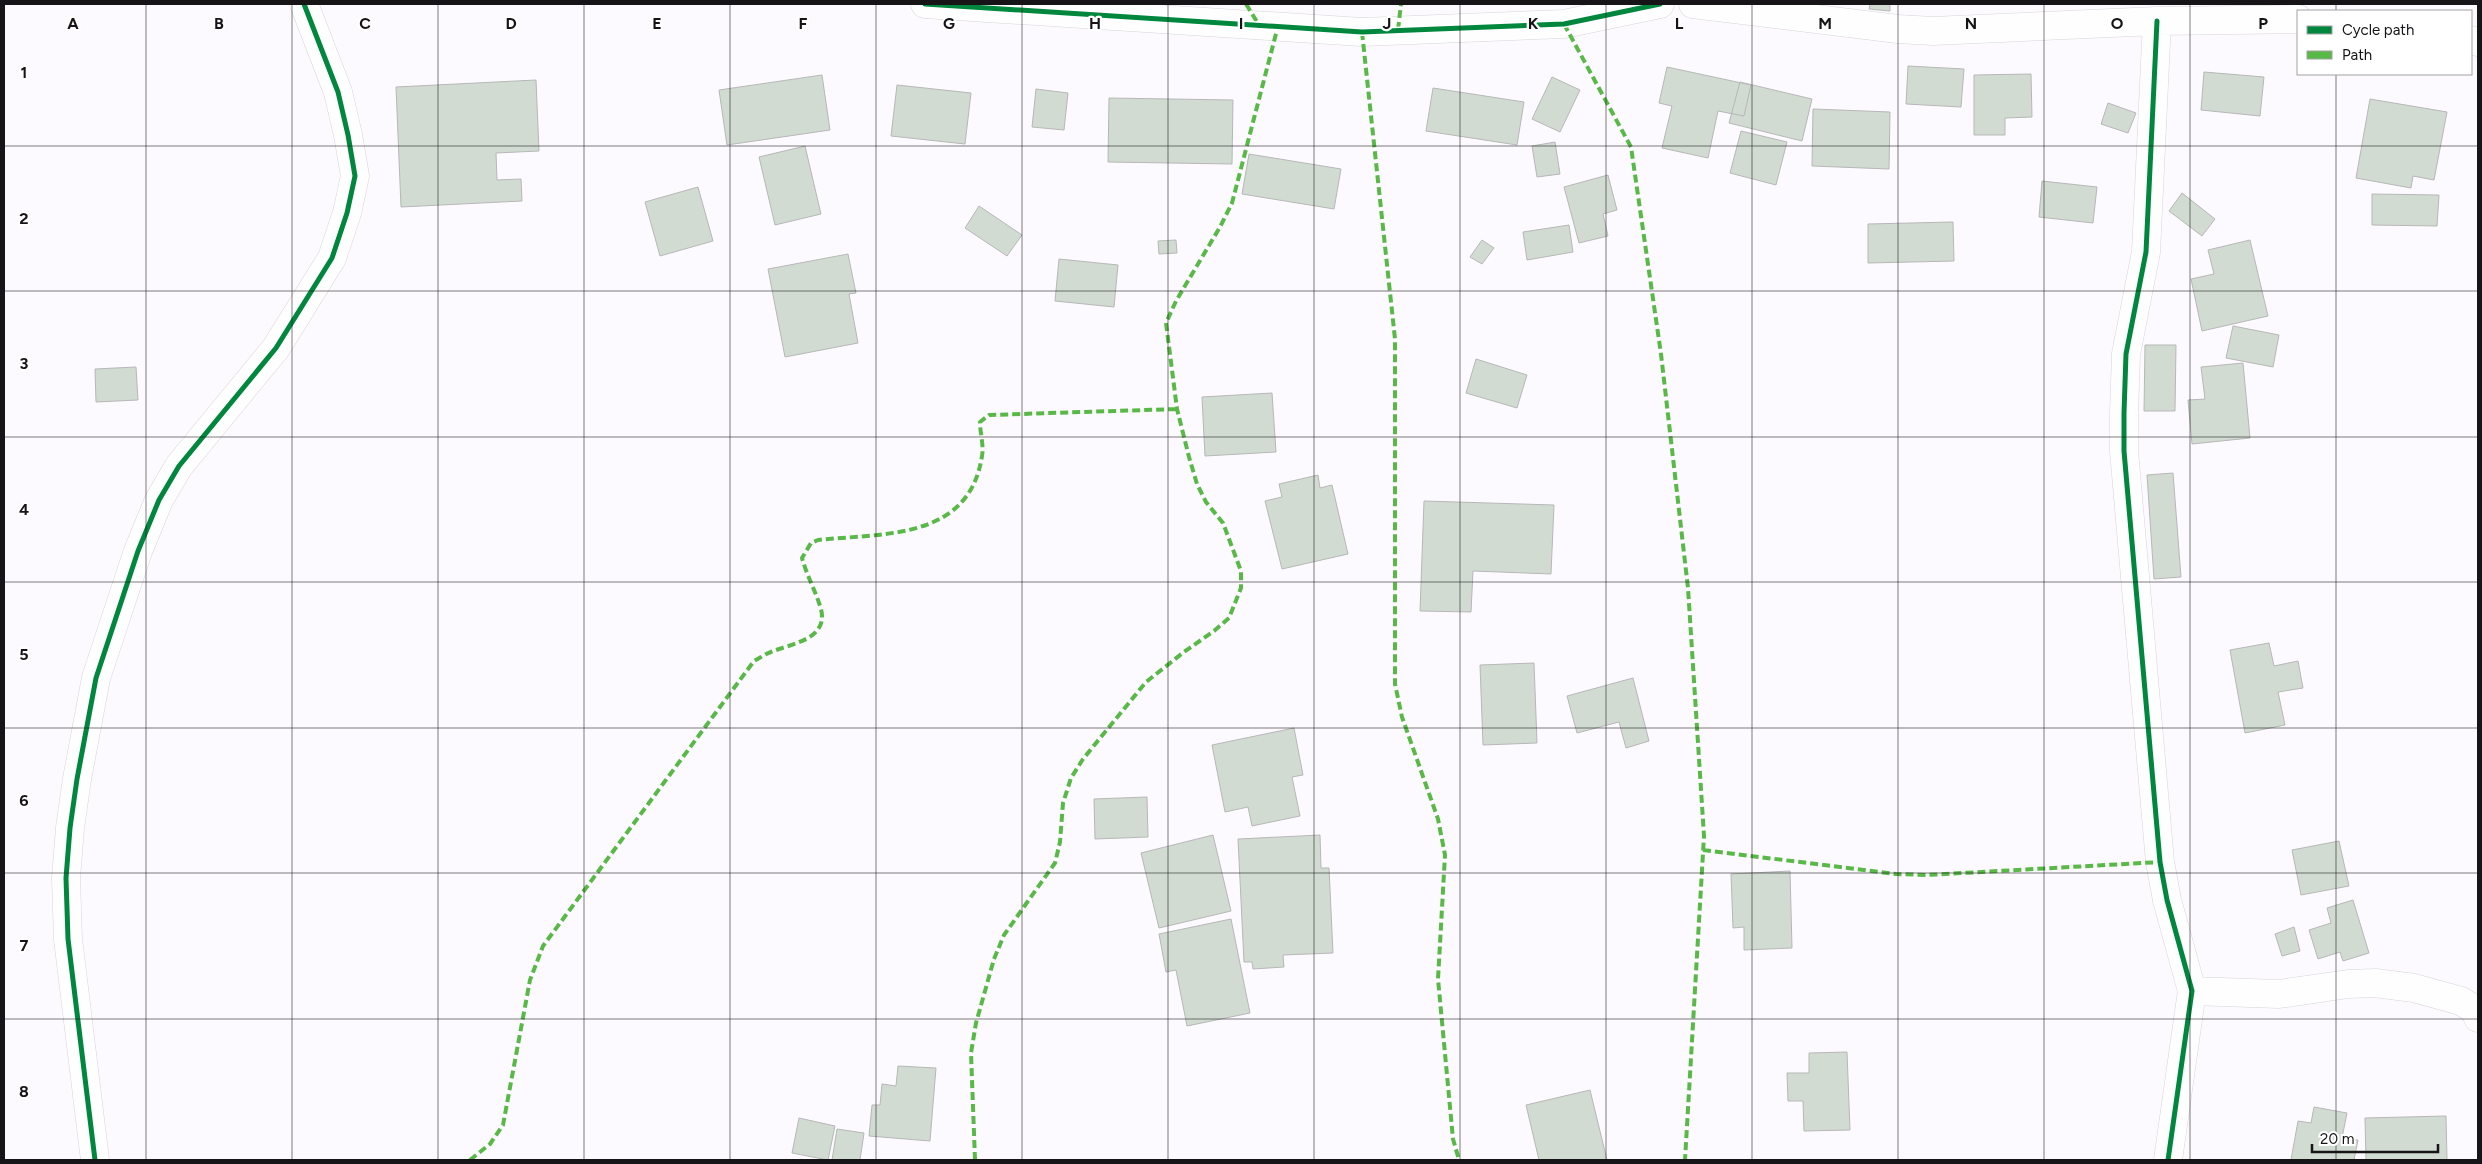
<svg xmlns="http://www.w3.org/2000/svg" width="2482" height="1164" viewBox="0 0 2482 1164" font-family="Figtree,sans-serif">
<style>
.building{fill:#d1dbd1;stroke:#b7b7b8}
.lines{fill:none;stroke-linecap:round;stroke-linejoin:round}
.street-casing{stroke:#d6d4d8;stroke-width:29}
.street{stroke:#fffeff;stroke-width:28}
.quiet{stroke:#58b947;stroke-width:4;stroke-dasharray:8 4;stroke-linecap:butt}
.cycleway-casing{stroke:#fff;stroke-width:8}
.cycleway{stroke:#00873e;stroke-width:5}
.grid{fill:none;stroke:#171418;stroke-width:1;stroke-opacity:0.55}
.grid-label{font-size:16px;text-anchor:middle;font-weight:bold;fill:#171418;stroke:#fff;stroke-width:4.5;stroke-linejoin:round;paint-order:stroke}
</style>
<rect width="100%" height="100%" fill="#fcfafe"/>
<path class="building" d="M1870,4H1890V11L1869,9Z
M1908,66L1964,69L1961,107L1906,104Z
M1667,67L1751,85L1744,116L1718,111L1708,158L1662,148L1672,106L1659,103Z
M2204,72L2264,77L2260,116L2201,110Z
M2031,74L2032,117L2005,118V135H1974V75Z
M822,75L830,130L727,145L719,90Z
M1552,77L1580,90L1560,132L1532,119Z
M536,80L539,151L496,153L497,180L521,179L522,201L401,207L396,87Z
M1740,82L1812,99L1802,141L1729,123Z
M897,85L971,93L965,144L891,136Z
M1433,88L1524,102L1517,145L1426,131Z
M1036,89L1068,93L1064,130L1032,127Z
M1109,98L1233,100L1232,164L1108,162Z
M2370,99L2447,112L2434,180L2413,176L2411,188L2356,178Z
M2108,103L2136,113L2128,133L2101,124Z
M1813,109L1890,112L1889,169L1812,166Z
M1741,131L1787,142L1776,185L1730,173Z
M1555,142L1560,174L1537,177L1532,146Z
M805,146L821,214L775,225L759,157Z
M1249,154L1341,169L1334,209L1242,194Z
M1608,175L1617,210L1603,214L1608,236L1579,243L1564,187Z
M2042,181L2097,187L2093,223L2039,217Z
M698,187L713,241L660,256L645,202Z
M2182,193L2215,219L2202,236L2169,211Z
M2372,194L2439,195L2437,226L2372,225Z
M979,206L1022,235L1007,256L965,228Z
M1953,222L1954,261L1868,263V224Z
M1569,225L1573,252L1527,260L1523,232Z
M1176,240L1177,253L1159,254L1158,241Z
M1482,240L1494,248L1482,264L1470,257Z
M2250,240L2268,316L2202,331L2191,279L2214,274L2208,250Z
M848,254L856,293L849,294L858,343L785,357L768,269Z
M1059,259L1118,265L1114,307L1055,301Z
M2233,326L2279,335L2273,367L2226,358Z
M2145,345H2176L2175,411H2144Z
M1476,359L1527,375L1517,408L1466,393Z
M2243,363L2250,438L2192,444L2188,400L2205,399L2201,367Z
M136,367L138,400L96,402L95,369Z
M1272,393L1276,452L1205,456L1202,397Z
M2173,473L2181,577L2154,579L2147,475Z
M1318,475L1320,488L1332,485L1348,554L1282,569L1265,501L1282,497L1279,484Z
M1424,501L1554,505L1551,574L1473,571L1471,612L1420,611Z
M2269,643L2274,666L2298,661L2303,688L2278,692L2285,725L2245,733L2230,650Z
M1534,663L1537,743L1483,745L1480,665Z
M1633,678L1649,741L1626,748L1619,722L1577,733L1567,696Z
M1294,728L1303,775L1292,777L1300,816L1252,826L1248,807L1225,812L1212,745Z
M1147,797L1148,837L1095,839L1094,799Z
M1213,835L1231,911L1159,928L1141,853Z
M1320,835L1321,868H1329L1333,953L1283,955L1284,967L1253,969L1252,962H1244L1238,839Z
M2339,841L2349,886L2301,895L2292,850Z
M1790,871L1792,948L1744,950V927L1733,928L1731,874Z
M2353,900L2369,953L2343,961L2340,952L2318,959L2309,930L2331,923L2327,908Z
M1231,919L1250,1013L1187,1026L1176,970L1166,972L1159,934Z
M2294,927L2300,951L2282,956L2275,934Z
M1847,1052L1850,1130L1804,1131L1803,1101H1788L1787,1073H1809V1053Z
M898,1066L936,1068L930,1141L869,1136L872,1105H880L882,1084L896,1086Z
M1590,1090L1607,1160H1539L1526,1105Z
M2314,1107L2347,1113L2342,1138L2358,1140L2354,1160H2291L2298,1121L2311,1123Z
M2446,1116L2447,1160H2366L2365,1118Z
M799,1118L835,1126L828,1160L792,1153Z
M837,1129L864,1133L860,1160H832Z"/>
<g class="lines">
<g class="street-casing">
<path id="street" d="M925,4L1362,32L1564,24L1660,4
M1693,4L1898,29L1933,31L2157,21L2298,19
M2157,21L2146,252L2126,354L2124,413V451L2160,862L2167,900L2192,991L2168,1160
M2471,40L2478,42
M2192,991L2279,994L2348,984L2375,983L2414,988L2461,1001L2475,1010L2478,1018
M95,1160L68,939L66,878L70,828L77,779L96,678L138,551L159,500L179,466L276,348L332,258L347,213L355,176L348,135L338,92L304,4"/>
</g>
<use href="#street" class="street"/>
<path class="quiet" d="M1246,4L1259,25
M1564,24L1631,147L1661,354L1688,588L1704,836L1685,1160
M1398,30L1401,4
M1362,32L1395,339V684L1402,717L1438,819L1445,855L1438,979L1453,1139L1459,1160
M1703,850L1896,874L1927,875L2160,862
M470,1160L490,1144L503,1125L530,980L543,946L754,661C760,658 765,654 771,652C789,644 829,640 821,609C816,592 807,576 802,558L811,543L818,540C885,533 969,540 982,456C984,445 980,433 980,422L989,415L1177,409
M975,1160L971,1053L976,1023L994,959L1004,935L1055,863L1060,842L1063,803L1071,778L1083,759L1146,682L1184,652L1214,631L1229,618L1241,588V571L1223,523L1206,502L1197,484L1189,457L1177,409L1166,323L1176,301L1220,227L1232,203L1278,26"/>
<g class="cycleway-casing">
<path id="cycleway" d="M925,4L1362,32L1564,24L1660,4
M2157,21L2146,252L2126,354L2124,413V451L2160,862L2167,900L2192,991L2168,1160
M95,1160L68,939L66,878L70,828L77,779L96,678L138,551L159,500L179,466L276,348L332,258L347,213L355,176L348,135L338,92L304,4"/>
</g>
<use href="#cycleway" class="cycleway"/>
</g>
<path class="grid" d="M146,4V1160M292,4V1160M438,4V1160M584,4V1160M730,4V1160M876,4V1160M1022,4V1160M1168,4V1160M1314,4V1160M1460,4V1160M1606,4V1160M1752,4V1160M1898,4V1160M2044,4V1160M2190,4V1160M2336,4V11M2336,74V1160M4,146H2478M4,291H2478M4,437H2478M4,582H2478M4,728H2478M4,873H2478M4,1019H2478"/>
<g class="grid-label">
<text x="73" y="29">A</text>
<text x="219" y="29">B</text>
<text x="365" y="29">C</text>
<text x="511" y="29">D</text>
<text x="657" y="29">E</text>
<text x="803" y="29">F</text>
<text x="949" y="29">G</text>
<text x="1095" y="29">H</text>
<text x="1241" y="29">I</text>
<text x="1387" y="29">J</text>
<text x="1533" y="29">K</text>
<text x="1679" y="29">L</text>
<text x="1825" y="29">M</text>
<text x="1971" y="29">N</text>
<text x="2117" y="29">O</text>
<text x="2263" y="29">P</text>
<text x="24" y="78">1</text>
<text x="24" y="224">2</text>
<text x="24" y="369">3</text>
<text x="24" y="515">4</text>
<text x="24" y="660">5</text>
<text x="24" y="806">6</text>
<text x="24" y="951">7</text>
<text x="24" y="1097">8</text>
</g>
<rect width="2482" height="1164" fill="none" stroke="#171418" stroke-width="10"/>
<rect x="2297" y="10" width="175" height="65" fill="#ffffff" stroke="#a2a1a3"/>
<rect x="2307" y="26" width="25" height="8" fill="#00873e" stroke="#a2a1a3"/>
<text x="2342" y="35" font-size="15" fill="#171418">Cycle path</text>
<rect x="2307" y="51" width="25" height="8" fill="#58b947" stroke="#a2a1a3"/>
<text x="2342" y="60" font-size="15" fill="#171418">Path</text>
<path d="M2312 1144v8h126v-8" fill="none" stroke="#171418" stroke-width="2.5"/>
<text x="2320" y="1144" font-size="15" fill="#171418" stroke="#ffffff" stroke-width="4" paint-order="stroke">20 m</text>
</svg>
